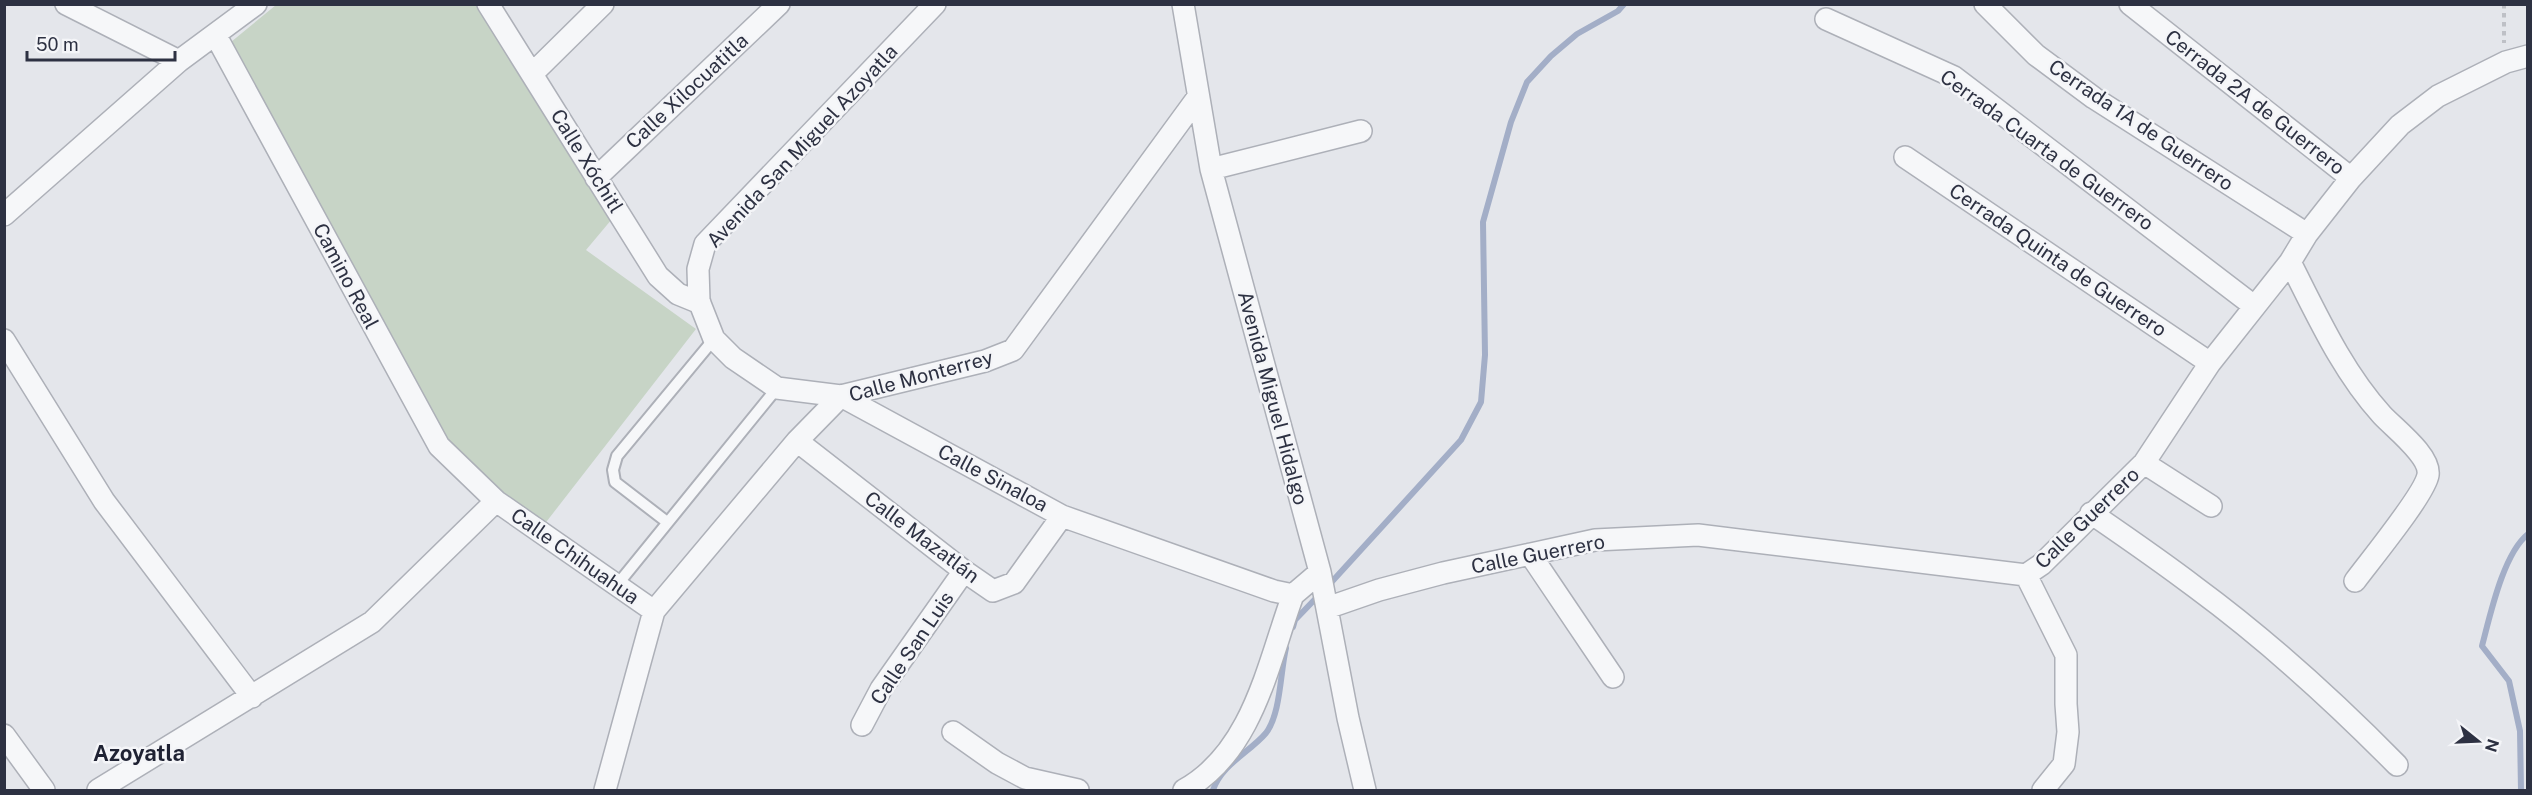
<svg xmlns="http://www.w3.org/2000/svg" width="2532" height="795" viewBox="0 0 2532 795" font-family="'Public Sans',sans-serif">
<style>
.green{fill:#c7d4c6}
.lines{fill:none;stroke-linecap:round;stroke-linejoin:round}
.stream{stroke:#a3aec7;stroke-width:6}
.service-casing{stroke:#adb0b8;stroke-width:14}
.minor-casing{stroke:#adb0b8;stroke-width:24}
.path{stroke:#bec0c6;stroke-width:4;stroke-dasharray:4.5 4.5;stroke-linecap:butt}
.service{stroke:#f6f7f9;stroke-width:10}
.minor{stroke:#f6f7f9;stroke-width:21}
.labels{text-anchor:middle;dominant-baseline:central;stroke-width:5;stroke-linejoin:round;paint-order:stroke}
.street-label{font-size:20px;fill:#2d3142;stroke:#f4f5f8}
.quarter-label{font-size:22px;font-weight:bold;fill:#1f2233;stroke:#f4f5f8}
</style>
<rect width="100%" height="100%" fill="#e4e6eb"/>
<path class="green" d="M276,5H480L612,219L586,250L696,329L540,530L437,438V427L231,42Z"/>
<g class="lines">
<path class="stream" d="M1328,586L1461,440L1481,402L1485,355L1483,222L1511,122L1527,82L1551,56L1577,34L1618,11L1624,4
M1293,627L1295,620L1320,594
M1213,790C1222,764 1250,752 1266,733C1281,713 1280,673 1286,648
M2521,790L2520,731L2509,681L2482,646C2490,616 2503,554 2528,534"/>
<g class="service-casing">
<path id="service" d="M667,522L615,482L613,470L617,456L714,339
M617,585L777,388"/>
</g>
<g class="minor-casing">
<path id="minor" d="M66,4L179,61
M488,4L658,276L678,294L700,303
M935,4L705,244L698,269L699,301L714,339L733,358L777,388L841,396L1062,516L1274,591L1293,595L1320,572
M1183,4L1211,169L1320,572L1348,718L1365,790
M1985,4L2036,55L2094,98L2307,234
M2130,4L2351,178
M1826,19L1954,77L2254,306
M216,36L439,446L496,501L654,611
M532,74L603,4
M1905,157L2210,363
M1211,169L1361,131
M596,178L779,4
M4,215L179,61L256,4
M2290,262C2317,315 2342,371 2382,415C2395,429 2431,456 2428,475C2425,494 2369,562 2355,581
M4,340L104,501L252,697
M797,441L964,571L993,591L1014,583L1062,516
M2144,463L2211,506
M2091,513C2126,537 2161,561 2195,587C2267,640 2334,701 2397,765
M1530,554L1613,677
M2026,575L2066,655V704L2068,732L2064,764L2043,790
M1327,608L1379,590L1443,573L1595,540L1698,535L2026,575L2042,564L2144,463L2210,363L2290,262L2307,234L2351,178L2400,125L2438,96L2506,62L2528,56
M862,725L881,689L964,571
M953,732L997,763L1025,778L1078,790
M4,735L44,790
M98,790L372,622L496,501
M605,790L654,611L797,441L841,396L985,361L1013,350L1198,97
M1184,790C1253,752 1268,663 1293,595"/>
</g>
<path class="path" d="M2504,4V43"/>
<use href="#service" class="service"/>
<use href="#minor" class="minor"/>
</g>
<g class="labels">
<g class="street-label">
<text transform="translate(687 91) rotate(-43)">Calle Xilocuatitla</text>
<text transform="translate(2255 102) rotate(38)">Cerrada 2A de Guerrero</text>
<text transform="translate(2141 125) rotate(34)">Cerrada 1A de Guerrero</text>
<text transform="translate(802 146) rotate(-47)">Avenida San Miguel Azoyatla</text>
<text transform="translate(2047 150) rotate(36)">Cerrada Cuarta de Guerrero</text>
<text transform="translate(587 161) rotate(58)">Calle Xóchitl</text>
<text transform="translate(2058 260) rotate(34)">Cerrada Quinta de Guerrero</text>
<text transform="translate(346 276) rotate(62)">Camino Real</text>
<text transform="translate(921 376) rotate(-15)">Calle Monterrey</text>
<text transform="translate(1273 398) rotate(75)">Avenida Miguel Hidalgo</text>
<text transform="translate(993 478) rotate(28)">Calle Sinaloa</text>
<text transform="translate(2087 518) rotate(-44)">Calle Guerrero</text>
<text transform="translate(922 537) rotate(37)">Calle Mazatlán</text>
<text transform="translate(1538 554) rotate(-11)">Calle Guerrero</text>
<text transform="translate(575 556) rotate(35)">Calle Chihuahua</text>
<text transform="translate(912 648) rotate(-56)">Calle San Luis</text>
</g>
<g class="quarter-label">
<text x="139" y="753">Azoyatla</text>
</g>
</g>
<rect width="2532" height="795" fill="none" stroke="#2d3142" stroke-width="12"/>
<g transform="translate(2478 741) rotate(108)" stroke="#f4f5f8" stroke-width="4.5" paint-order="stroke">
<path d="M0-4.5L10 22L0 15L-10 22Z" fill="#2d3142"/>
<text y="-9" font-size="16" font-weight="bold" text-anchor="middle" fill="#2d3142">N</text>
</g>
<path d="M27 51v9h148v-9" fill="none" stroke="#2d3142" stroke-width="3"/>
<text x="36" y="51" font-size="18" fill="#2d3142" stroke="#f4f5f8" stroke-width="4.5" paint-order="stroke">50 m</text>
</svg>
